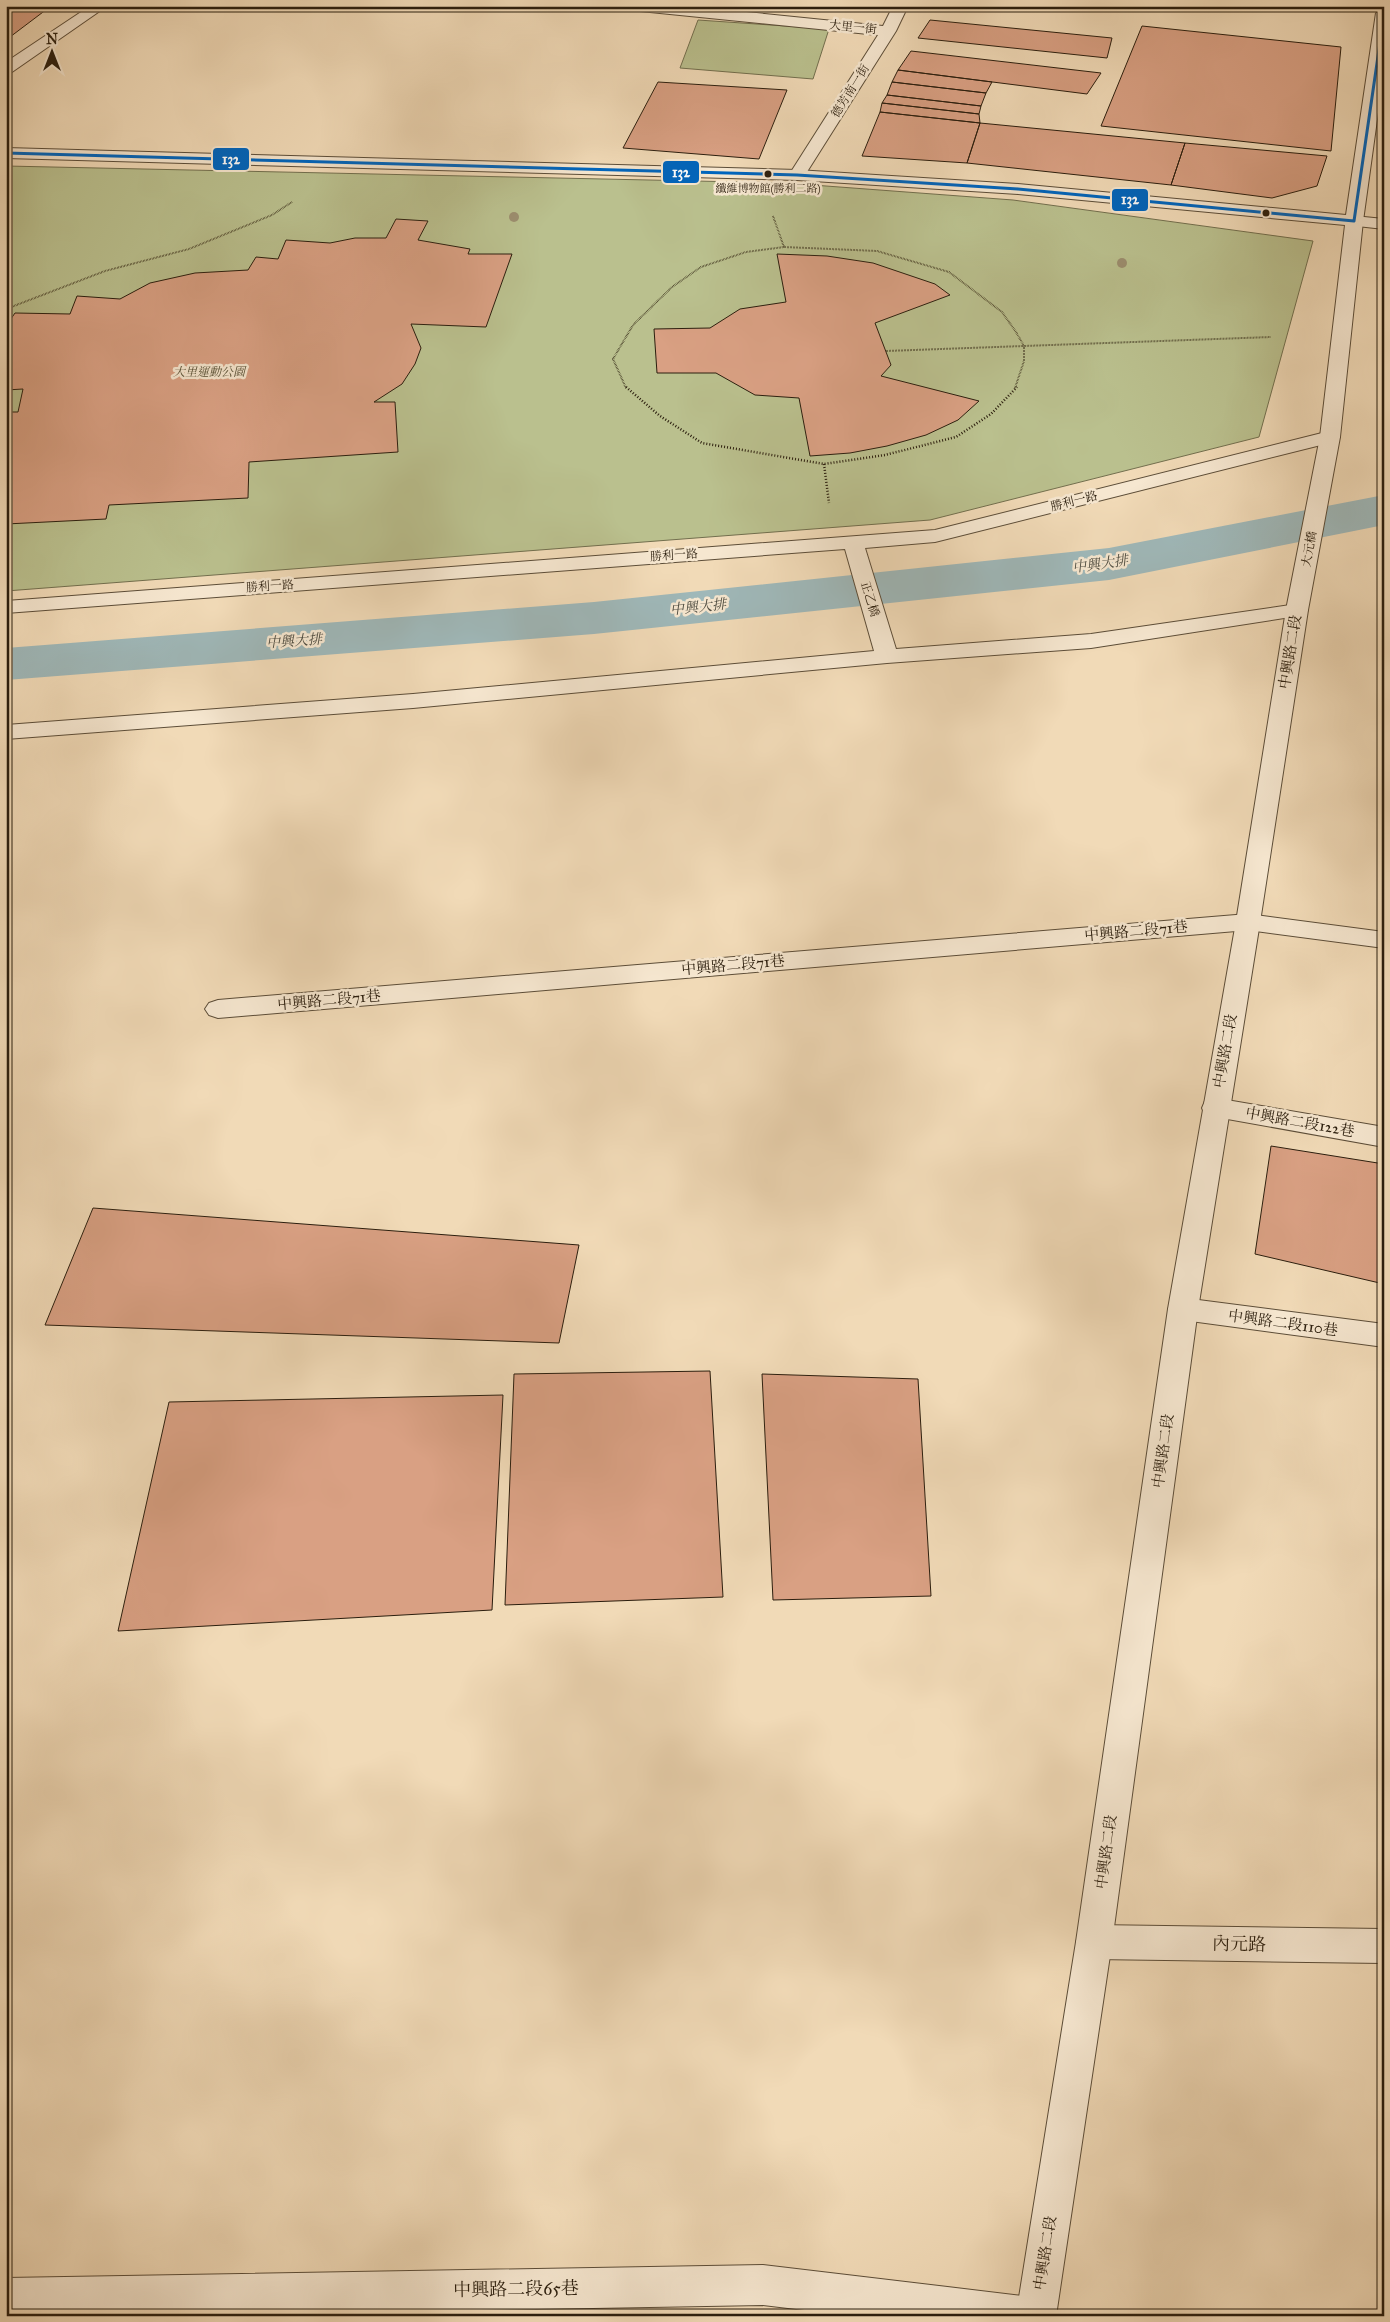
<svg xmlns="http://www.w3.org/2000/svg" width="1390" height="2322" viewBox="0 0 1390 2322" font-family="'IM FELL Great Primer','Noto Serif TC',serif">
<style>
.green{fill:#bac08e;stroke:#726f4e}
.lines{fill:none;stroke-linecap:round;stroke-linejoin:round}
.canal{fill:#9fb8b9;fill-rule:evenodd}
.building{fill:#d9a083;stroke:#2b1e0e}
.service-casing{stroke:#5c4d38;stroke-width:2}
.minor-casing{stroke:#5c4d38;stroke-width:2}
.tertiary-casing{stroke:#5c4d38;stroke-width:2}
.path-far1{stroke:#2b1e0e;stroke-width:2;stroke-dasharray:0.5 1;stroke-linecap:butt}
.path{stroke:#2b1e0e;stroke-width:2.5;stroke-dasharray:1 2;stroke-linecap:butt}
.service{fill:#f6e7d0;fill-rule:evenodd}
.minor{fill:#f6e7d0;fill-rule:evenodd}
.tertiary{fill:#f6e7d0;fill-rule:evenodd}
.bus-1-casing{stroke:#f6e7d0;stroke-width:5.5}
.bus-1{stroke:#0065bd;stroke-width:3}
.tree{fill:#9c8e6f}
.bus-dot{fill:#2b1e0e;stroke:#f6e7d0;stroke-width:2}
.labels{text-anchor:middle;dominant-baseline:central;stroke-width:5;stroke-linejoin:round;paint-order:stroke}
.far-bus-label{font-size:11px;fill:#2b1e0e;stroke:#f6e7d0}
.far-street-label{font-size:12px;fill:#2b1e0e;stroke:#f6e7d0}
.far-park-label{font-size:12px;font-style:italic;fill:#564f34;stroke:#f6e7d0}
.far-water-label{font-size:14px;font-style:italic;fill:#4e4c41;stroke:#f6e7d0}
.street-label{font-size:15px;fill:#2b1e0e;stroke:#f6e7d0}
.near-street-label{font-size:18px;fill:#2b1e0e;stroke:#f6e7d0}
.line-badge{stroke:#f6e7d0;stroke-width:2}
.badge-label{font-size:14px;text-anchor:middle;font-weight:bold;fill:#fff}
</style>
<rect width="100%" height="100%" fill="#f1dab7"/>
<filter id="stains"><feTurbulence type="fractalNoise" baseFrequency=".004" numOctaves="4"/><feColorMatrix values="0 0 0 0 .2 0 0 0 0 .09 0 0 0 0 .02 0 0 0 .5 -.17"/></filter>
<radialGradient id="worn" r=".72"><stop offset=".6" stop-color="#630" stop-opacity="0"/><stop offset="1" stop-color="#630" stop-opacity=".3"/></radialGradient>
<path class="green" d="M698,20L829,29L813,79L680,68Z
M6,166L786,183L1013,200L1313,241L1259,437L930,520L6,591Z"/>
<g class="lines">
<path class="canal" d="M1384,495V525L1109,580L594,634L6,680V648L594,602L1109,548Z"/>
</g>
<path class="building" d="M6,6H51L6,40Z
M930,20L1112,38L1107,58L918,38Z
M1142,26L1341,47L1331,151L1101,126Z
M911,51L1101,73L1087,94L898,70Z
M898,70L992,82L986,93L892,82Z
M658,82L787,90L759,159L623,148Z
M892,82L986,93L981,106L887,95Z
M887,95L981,106L979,114L882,103Z
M882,103L979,114L980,123L880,112Z
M880,112L980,123L967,163L862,156Z
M980,123L1185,143L1171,185L967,163Z
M1185,143L1327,156L1317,186L1272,198L1171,185Z
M396,219L428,221L418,240L470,249L468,254H512L486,327L411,324L421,348L415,364L402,384L374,402H395L398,452L249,462L248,498L109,505L106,519L6,524V412H18L23,389L6,390V326L15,313L70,314L77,296L120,299L150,283L195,273L248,270L256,257L278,259L286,240L330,243L355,238H386Z
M777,254L827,256L873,263L935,284L950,295L875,323L891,365L881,376L979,401L958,420L926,435L887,446L850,453L810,456L799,398L755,395L716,373H657L654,329L710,328L740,309L786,302Z
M1271,1146L1384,1164V1284L1255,1254Z
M93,1208L579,1245L559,1343L45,1325Z
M710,1371L723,1597L505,1605L514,1374Z
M762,1374L918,1379L931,1596L773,1600Z
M503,1395L492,1610L118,1631L169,1402Z"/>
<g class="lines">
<g class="service-casing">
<path id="service" d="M1248,914L1384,932V948L1248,930L218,1018L209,1015L205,1009L209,1003L218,1000Z
M763,2265L1023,2296L1037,2302L1043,2316H854L763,2305L129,2316H6V2278Z"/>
</g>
<g class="minor-casing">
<path id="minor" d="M90,6H107L12,72L6,74V62Z
M633,6H687L883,26L893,6H908L896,31L805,175L803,179H791L789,175L878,35L640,11Z
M1354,216L1384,219V229L1348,225L1345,221L1348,217Z
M1330,431L1337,433L1340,437L1337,441L935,542L865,548L896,649L1091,634L1297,604L1305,605L1308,610L1305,615L1297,616L1091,648L887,663L413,708L6,739V725L413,694L874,651L845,549L6,613V601L935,530Z
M1215,1098L1384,1127V1147L1205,1115L1202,1108L1205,1101Z
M1183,1298L1384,1324V1347L1183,1320L1173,1317L1168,1309L1173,1301Z
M1094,1925L1384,1929V1963L1094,1959L1081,1954L1076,1942L1081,1930Z"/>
</g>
<g class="tertiary-casing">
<path id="tertiary" d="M1384,9V69L1363,221L1340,437L1308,610L1260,922L1198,1309L1112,1942L1056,2316H1016L1076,1942L1168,1309L1236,922L1286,610L1320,437L1345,225L1018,194L797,180L6,158V148L797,170L1018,184L1346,215L1376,13Z"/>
</g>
<path class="path-far1" d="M773,216L784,247
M784,247L877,251L949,272L1002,312L1016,332L1024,346V361L1015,388
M6,309L105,271L189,249L272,215L292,202
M886,351L1271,337
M626,388L613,359L633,325L672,287L701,267L746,252L784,247"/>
<path class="path" d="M626,387L660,416L702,443L824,464L885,455L956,437L991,414L1017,387
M824,464L829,503"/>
<use href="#service" class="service"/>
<use href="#minor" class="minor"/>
<use href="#tertiary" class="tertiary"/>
<g class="bus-1-casing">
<path id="bus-1" d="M6,153L797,175L1018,189L1354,221
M1354,221L1384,15"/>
</g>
<use href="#bus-1" class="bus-1"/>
</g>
<g class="tree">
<circle cx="514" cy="217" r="5"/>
<circle cx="1122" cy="263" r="5"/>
</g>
<g class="bus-dot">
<circle cx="768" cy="174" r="4.5"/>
<circle cx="1266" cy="213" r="4.5"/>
</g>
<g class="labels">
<g class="far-bus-label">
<text x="768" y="188">纖維博物館(勝利二路)</text>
</g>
<g class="far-street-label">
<text transform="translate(853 27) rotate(6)">大里一街</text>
<text transform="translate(850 91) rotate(-58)">德芳南一街</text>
<text transform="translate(1074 501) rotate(-14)">勝利一路</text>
<text transform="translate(1309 549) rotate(-80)">大元橋</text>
<text transform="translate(674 555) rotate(-4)">勝利一路</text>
<text transform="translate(270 586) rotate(-4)">勝利一路</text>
<text transform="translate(870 599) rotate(73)">正乙橋</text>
</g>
<g class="far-park-label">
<text x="209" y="372">大里運動公園</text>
</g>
<g class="far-water-label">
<text transform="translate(1100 564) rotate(-8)">中興大排</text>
<text transform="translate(698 607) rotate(-6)">中興大排</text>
<text transform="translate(294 641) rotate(-4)">中興大排</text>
</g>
<g class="street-label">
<text transform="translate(1290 652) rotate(-81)">中興路二段</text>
<text transform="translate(1136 931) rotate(-5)">中興路二段71巷</text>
<text transform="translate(733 965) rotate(-5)">中興路二段71巷</text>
<text transform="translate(329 1000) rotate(-5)">中興路二段71巷</text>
<text transform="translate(1225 1051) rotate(-80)">中興路二段</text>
<text transform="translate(1300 1122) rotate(10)">中興路二段122巷</text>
<text transform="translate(1283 1323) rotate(8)">中興路二段110巷</text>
<text transform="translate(1163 1451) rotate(-82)">中興路二段</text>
<text transform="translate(1106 1852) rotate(-82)">中興路二段</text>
<text transform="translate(1045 2253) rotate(-81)">中興路二段</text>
</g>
<g class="near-street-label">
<text transform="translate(1239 1944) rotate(1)">內元路</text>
<text transform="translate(516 2289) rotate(-1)">中興路二段65巷</text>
</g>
</g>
<g class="line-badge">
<rect x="212" y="147" width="38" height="24" rx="5" fill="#0065bd"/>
<rect x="662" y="160" width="38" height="24" rx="5" fill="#0065bd"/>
<rect x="1111" y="188" width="38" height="24" rx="5" fill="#0065bd"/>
</g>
<g class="badge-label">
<text x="231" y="164">132</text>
<text x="681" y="177">132</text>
<text x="1130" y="204">132</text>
</g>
<rect width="1390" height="2322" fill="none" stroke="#f1dab7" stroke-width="25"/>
<rect x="8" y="8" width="1375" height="2307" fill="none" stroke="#2b1e0e" stroke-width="2.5"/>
<rect x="12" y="12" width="1365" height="2297" fill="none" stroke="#2b1e0e"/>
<g transform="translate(52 52)" stroke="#f6e7d0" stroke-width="4" paint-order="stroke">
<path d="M0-4L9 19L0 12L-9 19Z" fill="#2b1e0e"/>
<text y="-8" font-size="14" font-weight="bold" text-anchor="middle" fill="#2b1e0e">N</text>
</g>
<rect width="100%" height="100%" filter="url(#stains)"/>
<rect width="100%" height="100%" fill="url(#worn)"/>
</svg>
